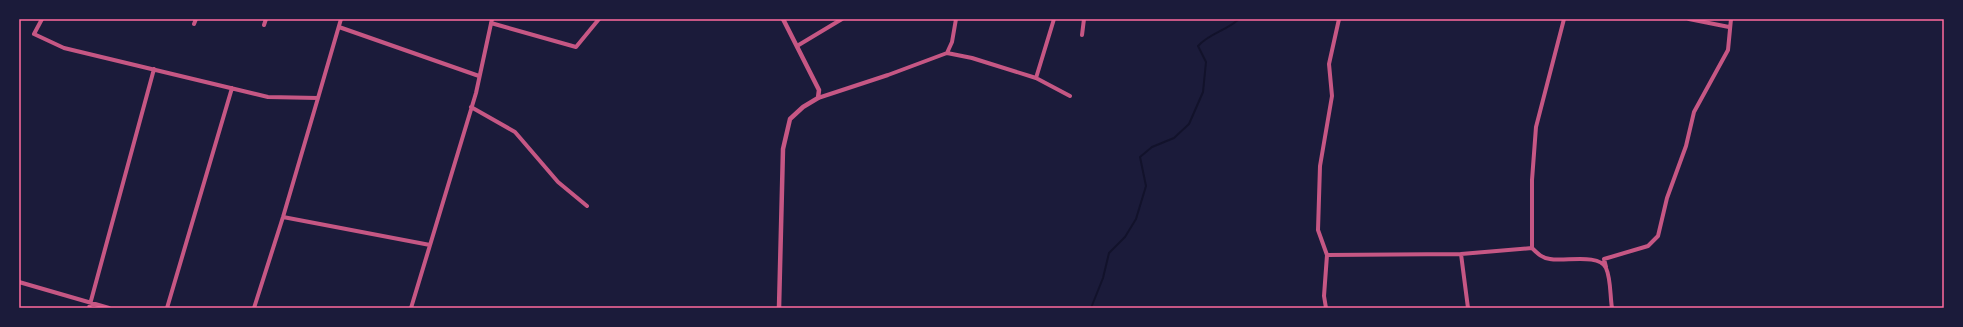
<svg xmlns="http://www.w3.org/2000/svg" width="1963" height="327" viewBox="0 0 1963 327" font-family="'PT Sans',sans-serif">
<style>
.lines{fill:none;stroke-linecap:round;stroke-linejoin:round}
.stream{stroke:#12122b;stroke-width:2}
.minor{stroke:#c65784;stroke-width:4}
.tertiary{stroke:#c65784;stroke-width:4.5}
.neatline{fill:none;stroke:#ff6b9d;stroke-width:1.5}
</style>
<rect width="100%" height="100%" fill="#1b1b3a"/>
<g class="lines">
<path class="stream" d="M1091,308L1103,278L1109,253L1125,237L1136,219L1146,186L1140,157L1152,147L1174,138L1189,124L1203,92L1206,62L1198,46C1210,33 1226,31 1239,19"/>
<path class="minor" d="M42,19L34,34L64,48L268,97L318,98L341,19
M1564,19L1536,127L1532,180V248C1538,254 1542,258 1550,259C1564,262 1599,253 1606,268C1611,279 1610,296 1612,308
M1689,19L1729,27
M491,23L576,47L599,19
M194,24L196,19
M264,25L266,19
M339,27L479,76
M1082,35L1084,19
M797,46L842,19
M947,53L952,42L956,19
M1036,78L1054,19
M818,98L888,75L947,53L972,58L1036,78L1070,96
M471,107L515,132L558,182L587,206
M283,217L430,245
M1461,254L1468,308
M1327,255L1461,254L1532,248
M1606,267L1604,259L1648,246L1658,236L1667,198L1686,146L1694,112L1728,50L1731,19
M19,282L109,308
M89,308L154,69
M167,308L232,88
M254,308L283,217L318,98
M411,308L476,93L492,19
M1326,308L1324,296L1327,255L1318,230L1320,166L1332,96L1329,64L1339,19"/>
<path class="tertiary" d="M779,308L783,149L790,119L803,107L818,98L819,90L783,19"/>
</g>
<rect width="1963" height="327" fill="none" stroke="#1b1b3a" stroke-width="40"/>
<rect x="20" y="20" width="1923" height="287" class="neatline"/>
</svg>
